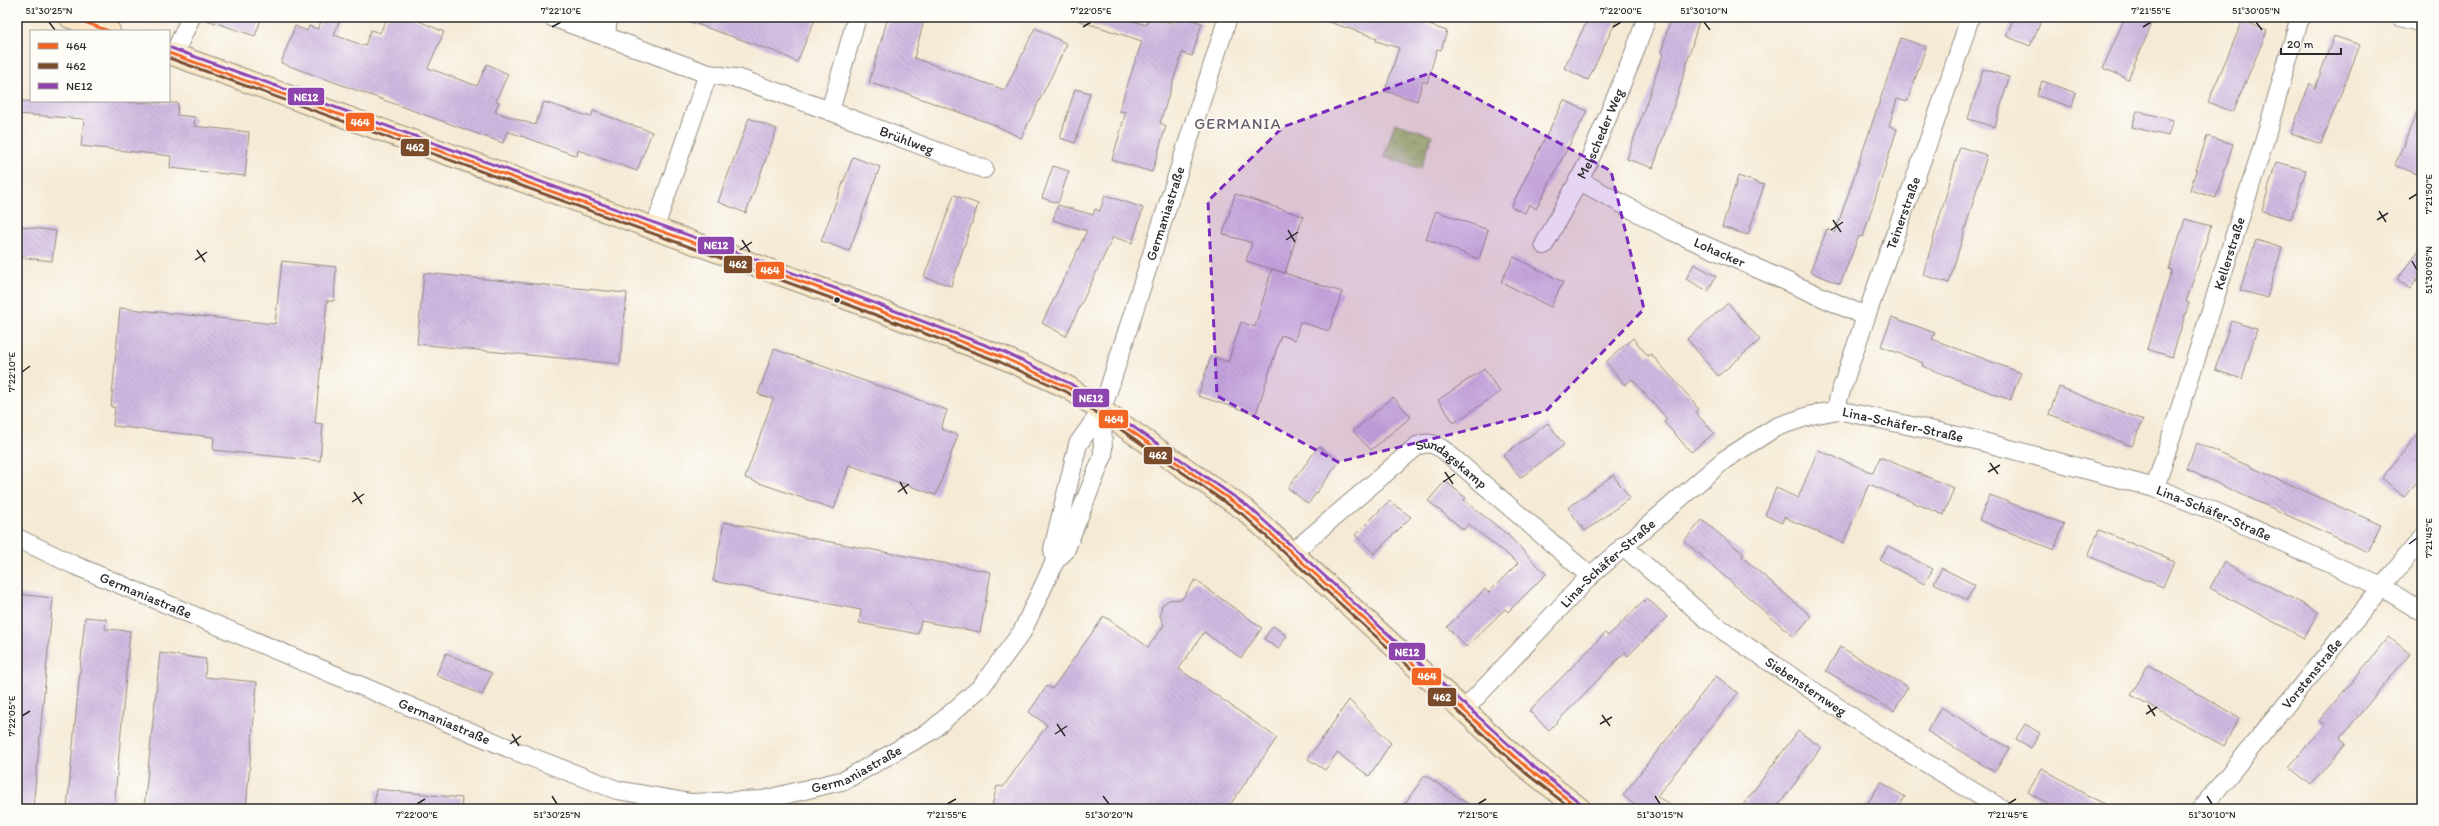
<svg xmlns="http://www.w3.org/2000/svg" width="2439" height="826" viewBox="0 0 2439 826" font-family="Itim,sans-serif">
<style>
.park{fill:url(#park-crowns);stroke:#6a7a4d}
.building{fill:url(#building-back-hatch)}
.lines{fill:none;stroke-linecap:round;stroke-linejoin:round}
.street-casing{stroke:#908a80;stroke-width:20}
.secondary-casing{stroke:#908a80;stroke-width:24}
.street{stroke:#fff;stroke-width:18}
.secondary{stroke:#f9e7c3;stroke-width:22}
.bus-1-casing{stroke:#fdfcf7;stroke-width:6}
.bus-2-casing{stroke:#fdfcf7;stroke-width:6}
.bus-3-casing{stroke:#fdfcf7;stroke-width:6}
.bus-1{stroke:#f26522;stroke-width:3}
.bus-2{stroke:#7a4b2a;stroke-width:3}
.bus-3{stroke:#8e44ad;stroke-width:3}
.marked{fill:#7b2cbf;fill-opacity:0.2;stroke:#7b2cbf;stroke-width:3;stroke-dasharray:8 5;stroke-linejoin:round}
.ticks{fill:none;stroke:#2b2b2b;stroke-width:1.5}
.bus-dot{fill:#2b2b2b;stroke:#fdfcf7;stroke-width:1.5}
.labels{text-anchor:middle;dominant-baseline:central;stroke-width:3;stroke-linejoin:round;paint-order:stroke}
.street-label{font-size:14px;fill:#2b2b2b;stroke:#fdfcf7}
.quarter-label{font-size:16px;letter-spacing:1px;fill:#655d6b;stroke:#fdfcf7}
.line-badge{stroke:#fdfcf7;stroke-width:1.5}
.badge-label{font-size:11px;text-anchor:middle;font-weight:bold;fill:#fff}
.neatline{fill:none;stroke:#2b2b2b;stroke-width:1.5}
.ticks-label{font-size:10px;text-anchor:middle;fill:#2b2b2b}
</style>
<defs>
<pattern id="park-crowns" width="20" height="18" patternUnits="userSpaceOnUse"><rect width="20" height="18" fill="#a9c86f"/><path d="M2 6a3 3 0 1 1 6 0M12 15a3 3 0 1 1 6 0" fill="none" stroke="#8aa35b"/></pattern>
<pattern id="building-back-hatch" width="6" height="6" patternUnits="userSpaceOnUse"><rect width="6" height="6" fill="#d0b9e1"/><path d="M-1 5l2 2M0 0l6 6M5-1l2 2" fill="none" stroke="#b39fc1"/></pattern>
</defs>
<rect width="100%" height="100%" fill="#fdfcf7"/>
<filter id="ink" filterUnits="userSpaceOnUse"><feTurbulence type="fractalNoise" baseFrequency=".025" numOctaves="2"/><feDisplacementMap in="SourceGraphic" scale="8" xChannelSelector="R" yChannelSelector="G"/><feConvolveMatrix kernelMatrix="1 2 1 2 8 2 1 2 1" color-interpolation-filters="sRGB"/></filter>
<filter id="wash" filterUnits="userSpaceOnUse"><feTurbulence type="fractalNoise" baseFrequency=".012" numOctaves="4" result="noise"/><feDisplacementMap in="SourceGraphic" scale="16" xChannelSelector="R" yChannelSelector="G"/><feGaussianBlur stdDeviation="0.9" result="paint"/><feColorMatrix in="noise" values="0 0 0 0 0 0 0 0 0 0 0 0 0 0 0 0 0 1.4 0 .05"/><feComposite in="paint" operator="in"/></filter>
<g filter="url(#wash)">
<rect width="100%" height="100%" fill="#f5ead5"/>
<path class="park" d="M1395,123L1432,135L1421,169L1384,157Z"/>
<g id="blocks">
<path class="building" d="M207,17H262L255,36L207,20Z
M323,17H341L334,35L365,46L371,30L380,33L387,17H410L444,32L428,68L477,86L487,64L508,74L496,101L499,102L495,112L535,125L544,102L591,117L593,111L652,132L637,171L578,150L577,156L507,131L503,143L281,63L295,26L307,31L309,26L318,29Z
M683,17H816L797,62L779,53L682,19Z
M888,17H925L914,58L1005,90L1035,28L1067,44L1021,138L995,125L902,92L869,83Z
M1077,17H1120L1146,25L1148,17L1172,23L1173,17H1182L1202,23L1192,56L1182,53L1160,123L1166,126L1152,172L1112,160L1126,112L1119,111L1142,41L1077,20Z
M1323,17H1405L1447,31L1441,50L1437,49L1427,83L1423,81L1417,101L1385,91L1399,48L1376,41L1377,38L1323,20Z
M1589,17H1618L1588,80L1564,68Z
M1671,17H1700L1681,84L1653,168L1627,159L1663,54L1661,53Z
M2014,17H2043L2030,46L2006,36Z
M2125,17H2155L2128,79L2103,68Z
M2243,20L2267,31L2233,112L2208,102Z
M2334,36L2360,45L2321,144L2291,133L2310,83L2315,88Z
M1901,38L1926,47L1907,102L1897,99L1889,126L1897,129L1863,237L1859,236L1840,284L1810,272L1827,229L1835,233Z
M1983,69L2009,77L1995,127L1968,119Z
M2042,81L2076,93L2072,107L2037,96Z
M1075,89L1090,93L1075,143L1060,138Z
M1564,100L1587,111L1536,209L1529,204L1525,213L1511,207Z
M2422,100V176L2395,165Z
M17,101L178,103L177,115L195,117L194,126L249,132L245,176L170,168L171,156L81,146L84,119L17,114Z
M2137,111L2173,120L2168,136L2132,127Z
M749,118L777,129L746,213L718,202Z
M2207,136L2233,144L2216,198L2190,190Z
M1960,147L1987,155L1949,283L1923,275Z
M853,157L880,167L849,251L821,241Z
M2276,162L2306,170L2291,219L2262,211Z
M1053,166L1069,171L1058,203L1042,198Z
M1738,176L1764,185L1748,235L1722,227Z
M1235,194L1303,216L1285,273L1246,261L1252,243L1223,234Z
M954,195L978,204L951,286L924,277Z
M1105,195L1143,208L1132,243L1113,237L1066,336L1042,323L1087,231L1053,220L1058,205L1093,215L1095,209L1100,211Z
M1436,211L1488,230L1479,259L1426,239Z
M2185,219L2211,226L2186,302L2189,303L2172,357L2147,349L2172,270L2169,269Z
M17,226L56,231L52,261L17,257Z
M2256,240L2282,248L2267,298L2240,290Z
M2422,246V273L2410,289L2397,279Z
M1514,257L1563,282L1551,307L1501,282Z
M282,261L336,267L334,301H327L315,423L323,424L320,461L213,450L214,437L113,426L115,407H111L120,308L275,324Z
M1694,264L1716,276L1708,291L1686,279Z
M1272,269L1342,292L1329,331L1300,322L1295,340L1281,335L1256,414L1198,396L1211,356L1228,362L1241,322L1255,327Z
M424,273L627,293L620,364L417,344Z
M1728,303L1760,340L1718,376L1687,339Z
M1892,317L1935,333L1932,339L2021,373L2010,400L1922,366L1923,363L1881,346Z
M2231,321L2257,329L2242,379L2215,370Z
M1633,338L1648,356L1651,354L1692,400L1698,409L1695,412L1714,433L1691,452L1664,422L1667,419L1632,379L1625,385L1606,362Z
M774,349L947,410L941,429L958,435L936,495L849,465L834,509L745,478L773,399L758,394Z
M1484,369L1500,392L1454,423L1438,400Z
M2059,387L2143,420L2132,446L2049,414Z
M1393,397L1411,417L1371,450L1353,431Z
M1548,423L1564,445L1520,478L1503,455Z
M2422,429V476L2404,497L2382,478Z
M2197,443L2381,525L2368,552L2186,469Z
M1319,446L1339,462L1308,504L1288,488Z
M1818,450L1873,473L1880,457L1954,488L1944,515L1869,484L1843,543L1784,517L1782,523L1765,515L1776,488L1798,498Z
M1613,475L1630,498L1585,531L1568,508Z
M1445,481L1466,498L1464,500L1508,535L1546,574L1508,612L1505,609L1466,647L1447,627L1485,589L1488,593L1518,563L1468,524L1464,530L1428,501Z
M1990,495L2064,524L2054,550L1979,520Z
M1389,501L1411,517L1374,554L1355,535Z
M1702,520L1744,554L1742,557L1811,616L1794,637L1684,541Z
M724,522L991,572L980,632L921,621L918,634L859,623L861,610L713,581Z
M2099,530L2174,561L2163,587L2088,556Z
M1888,546L1933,569L1924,584L1880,560Z
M2224,562L2318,612L2304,638L2210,588Z
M1942,568L1975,585L1967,600L1934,583Z
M1195,580L1262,628L1241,658L1204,632L1179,669L1277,738L1227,809H991L997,786L1003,787L1047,725L1029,712L1047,686L1052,689L1104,616L1148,647L1164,625L1160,616L1162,605L1169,600L1182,599Z
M17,594L53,598L33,809H17Z
M1647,598L1667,617L1628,656L1625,652L1549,730L1529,711L1605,633L1608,636Z
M85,617L106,619L105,629L130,631L114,809H67Z
M1273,626L1287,636L1278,649L1264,639Z
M2389,637L2410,654L2340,738L2346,743L2311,785L2289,767L2324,725L2319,721Z
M1840,647L1908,687L1894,711L1826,671Z
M160,653L206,659L205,677L257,682L246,809H144Z
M446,653L492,673L482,695L436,675Z
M2148,665L2239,717L2224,746L2131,695Z
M1716,676L1738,693L1657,796L1676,809H1639L1623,795Z
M1349,700L1391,743L1369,776L1337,753L1325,770L1308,759Z
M1941,707L2009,748L1995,772L1927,731Z
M2025,724L2040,733L2031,748L2016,739Z
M1798,731L1821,747L1790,790L1775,809H1740Z
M2042,768L2076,788L2111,809H2057L2028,792Z
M1425,775L1476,809H1401Z
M1881,782L1905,797L1897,809H1864Z
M376,789L462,798L461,809H374Z"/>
</g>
</g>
<g filter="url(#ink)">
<use href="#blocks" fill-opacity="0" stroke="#908a80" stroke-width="1"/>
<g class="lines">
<g class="street-casing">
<g id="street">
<path id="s1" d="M552,17L708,74L740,79L830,111L984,169"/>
<path d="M2401,17L2422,23"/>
<path d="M606,36L608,17"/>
<path d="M174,54L191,17"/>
<path d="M830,111L857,17"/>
<path id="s2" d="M1578,180L1672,231L1865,316"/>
<path d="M655,227L708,74"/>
<path id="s3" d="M1544,245L1589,161L1632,59L1647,17"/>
<path id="s4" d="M1838,410V400C1879,272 1930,146 1970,17"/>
<path id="s5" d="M2155,488L2265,139L2300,17"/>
<path id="s6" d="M17,538L74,565L518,752L617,790L691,803L763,800L845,780L931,731L981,687L1022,632L1055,561L1065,551L1103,456L1102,410"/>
<path id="s7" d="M1623,546L1709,621L1870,729L2002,809"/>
<path id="s8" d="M1293,552L1417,446C1429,441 1435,444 1445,451L1590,576"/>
<path id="s9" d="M1055,561L1053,549L1078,444L1102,410L1228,17"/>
<path id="s10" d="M1463,711L1590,576L1724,460L1776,427L1812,415L1838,410L1976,440L2155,488L2216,512L2342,569L2382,587L2422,612"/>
<path id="s11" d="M2201,809L2422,538"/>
</g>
</g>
<g class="secondary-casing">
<path id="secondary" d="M70,17L109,31
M169,53L838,295L1002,357L1069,388L1245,510L1526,767L1580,809"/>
</g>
<use href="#street" class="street"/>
<use href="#secondary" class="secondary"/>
<g class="bus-1-casing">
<path id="bus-1" d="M70,17L109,31
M169,53L838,295L1002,357L1069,388L1245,510L1526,767L1580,809"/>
</g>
<g class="bus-2-casing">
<path id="bus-2" d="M169,58L836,300L1000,362L1067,392L1242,514L1523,771L1572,809"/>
</g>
<g class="bus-3-casing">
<path id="bus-3" d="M171,48L840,290L1004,352L1071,384L1248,506L1529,763L1583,805"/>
</g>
<use href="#bus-1" class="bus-1"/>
<use href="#bus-2" class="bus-2"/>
<use href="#bus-3" class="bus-3"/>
</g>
</g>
<path class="marked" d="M1430,73L1611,171L1644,309L1546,411L1338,462L1217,396L1208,201L1283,127Z"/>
<path class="ticks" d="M49,22L55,30M1704,22L1710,30M2256,22L2262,30M552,27L561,22M1083,27L1091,22M1613,27L1621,22M2143,27L2151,22M2409,199L2417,194M2379,211L2386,222M1833,220L1841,232M2377,220L2388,213M1288,230L1295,242M1831,230L1843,222M742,240L750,252M1286,240L1298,232M197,250L205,262M740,250L752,242M195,260L207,252M2412,261L2417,270M22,372L30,366M1990,463L1998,474M1445,472L1453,484M1988,472L2000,465M900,482L907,494M1443,482L1455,474M354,492L362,504M898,492L909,484M352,502L364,494M2409,544L2417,538M2148,705L2155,716M2146,714L2157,707M1602,715L1610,726M22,716L30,711M1057,724L1065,736M1600,724L1612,717M512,734L519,746M1055,734L1067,726M510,744L521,736M552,796L557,804M1103,796L1109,804M1655,796L1660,804M2207,796L2212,804M417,804L425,799M947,804L956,799M1478,804L1486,799M2008,804L2016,799"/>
<circle class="bus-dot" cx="837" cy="300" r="3.5"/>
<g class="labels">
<g class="street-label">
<text stroke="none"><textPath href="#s3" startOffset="125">Melscheder Weg</textPath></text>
<text stroke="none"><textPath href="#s1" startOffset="376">Brühlweg</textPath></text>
<text stroke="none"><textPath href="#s9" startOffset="368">Germaniastraße</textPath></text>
<text stroke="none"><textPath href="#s4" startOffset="208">Teinerstraße</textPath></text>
<text stroke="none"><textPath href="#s2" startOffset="159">Lohacker</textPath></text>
<text stroke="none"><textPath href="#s5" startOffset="246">Kellerstraße</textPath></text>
<text stroke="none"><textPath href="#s10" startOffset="555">Lina-Schäfer-Straße</textPath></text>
<text stroke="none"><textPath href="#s8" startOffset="204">Sundagskamp</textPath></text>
<text stroke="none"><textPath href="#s10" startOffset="879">Lina-Schäfer-Straße</textPath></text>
<text stroke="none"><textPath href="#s10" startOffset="207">Lina-Schäfer-Straße</textPath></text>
<text stroke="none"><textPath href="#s6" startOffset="141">Germaniastraße</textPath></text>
<text stroke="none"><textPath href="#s11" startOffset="175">Vorstenstraße</textPath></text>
<text stroke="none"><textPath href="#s7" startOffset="231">Siebensternweg</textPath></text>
<text stroke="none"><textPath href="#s6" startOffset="465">Germaniastraße</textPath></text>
<text stroke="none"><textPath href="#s6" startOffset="897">Germaniastraße</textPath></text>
</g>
<g class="quarter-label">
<text x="1238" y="123">GERMANIA</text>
</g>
</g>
<g class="line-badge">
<rect x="287" y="87" width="38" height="19" rx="4" fill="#8e44ad"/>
<rect x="345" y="112" width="30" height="20" rx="4" fill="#f26522"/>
<rect x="400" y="138" width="30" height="19" rx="4" fill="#7a4b2a"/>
<rect x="697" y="236" width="38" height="19" rx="4" fill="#8e44ad"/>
<rect x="723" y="255" width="30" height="19" rx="4" fill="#7a4b2a"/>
<rect x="755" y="261" width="30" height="19" rx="4" fill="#f26522"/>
<rect x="1072" y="388" width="38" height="20" rx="4" fill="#8e44ad"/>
<rect x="1098" y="409" width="31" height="20" rx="4" fill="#f26522"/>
<rect x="1143" y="446" width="30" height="19" rx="4" fill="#7a4b2a"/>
<rect x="1388" y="642" width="38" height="19" rx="4" fill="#8e44ad"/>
<rect x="1411" y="667" width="31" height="19" rx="4" fill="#f26522"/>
<rect x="1427" y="687" width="30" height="20" rx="4" fill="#7a4b2a"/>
</g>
<g class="badge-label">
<text x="306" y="101">NE12</text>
<text x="360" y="126">464</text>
<text x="415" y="151">462</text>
<text x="716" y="249">NE12</text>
<text x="738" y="268">462</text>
<text x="770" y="274">464</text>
<text x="1091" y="402">NE12</text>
<text x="1114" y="423">464</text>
<text x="1158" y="459">462</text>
<text x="1407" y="656">NE12</text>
<text x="1427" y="680">464</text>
<text x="1442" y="701">462</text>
</g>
<rect width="2439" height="826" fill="none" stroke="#fdfcf7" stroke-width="44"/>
<rect x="30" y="30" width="140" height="72" fill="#fdfcf7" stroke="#a9a8a5"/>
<rect x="38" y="43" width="20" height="6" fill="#f26522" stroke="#a9a8a5"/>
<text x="66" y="50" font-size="12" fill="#2b2b2b">464</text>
<rect x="38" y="63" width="20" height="6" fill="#7a4b2a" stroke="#a9a8a5"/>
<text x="66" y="70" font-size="12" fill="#2b2b2b">462</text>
<rect x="38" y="83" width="20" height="6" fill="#8e44ad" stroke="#a9a8a5"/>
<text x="66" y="90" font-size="12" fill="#2b2b2b">NE12</text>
<path d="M2281 48v6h60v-6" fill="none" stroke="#2b2b2b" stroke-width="2"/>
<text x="2287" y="48" font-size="12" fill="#2b2b2b" stroke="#fdfcf7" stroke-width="3" paint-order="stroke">20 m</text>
<rect x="22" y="22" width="2395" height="782" class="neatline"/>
<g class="ticks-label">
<text x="49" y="14">51°30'25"N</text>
<text x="561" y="14">7°22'10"E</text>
<text x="1091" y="14">7°22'05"E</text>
<text x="1621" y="14">7°22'00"E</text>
<text x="1704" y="14">51°30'10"N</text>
<text x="2151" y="14">7°21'55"E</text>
<text x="2256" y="14">51°30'05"N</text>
<text transform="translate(2428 194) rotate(-90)" y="4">7°21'50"E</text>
<text transform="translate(2428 270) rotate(-90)" y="4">51°30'05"N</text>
<text transform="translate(11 372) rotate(-90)" y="4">7°22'10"E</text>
<text transform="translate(2428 538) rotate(-90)" y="4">7°21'45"E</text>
<text transform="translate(11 716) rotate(-90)" y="4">7°22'05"E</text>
<text x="417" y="818">7°22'00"E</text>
<text x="557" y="818">51°30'25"N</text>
<text x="947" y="818">7°21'55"E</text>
<text x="1109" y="818">51°30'20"N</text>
<text x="1478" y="818">7°21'50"E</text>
<text x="1660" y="818">51°30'15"N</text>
<text x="2008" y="818">7°21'45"E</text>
<text x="2212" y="818">51°30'10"N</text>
</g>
</svg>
